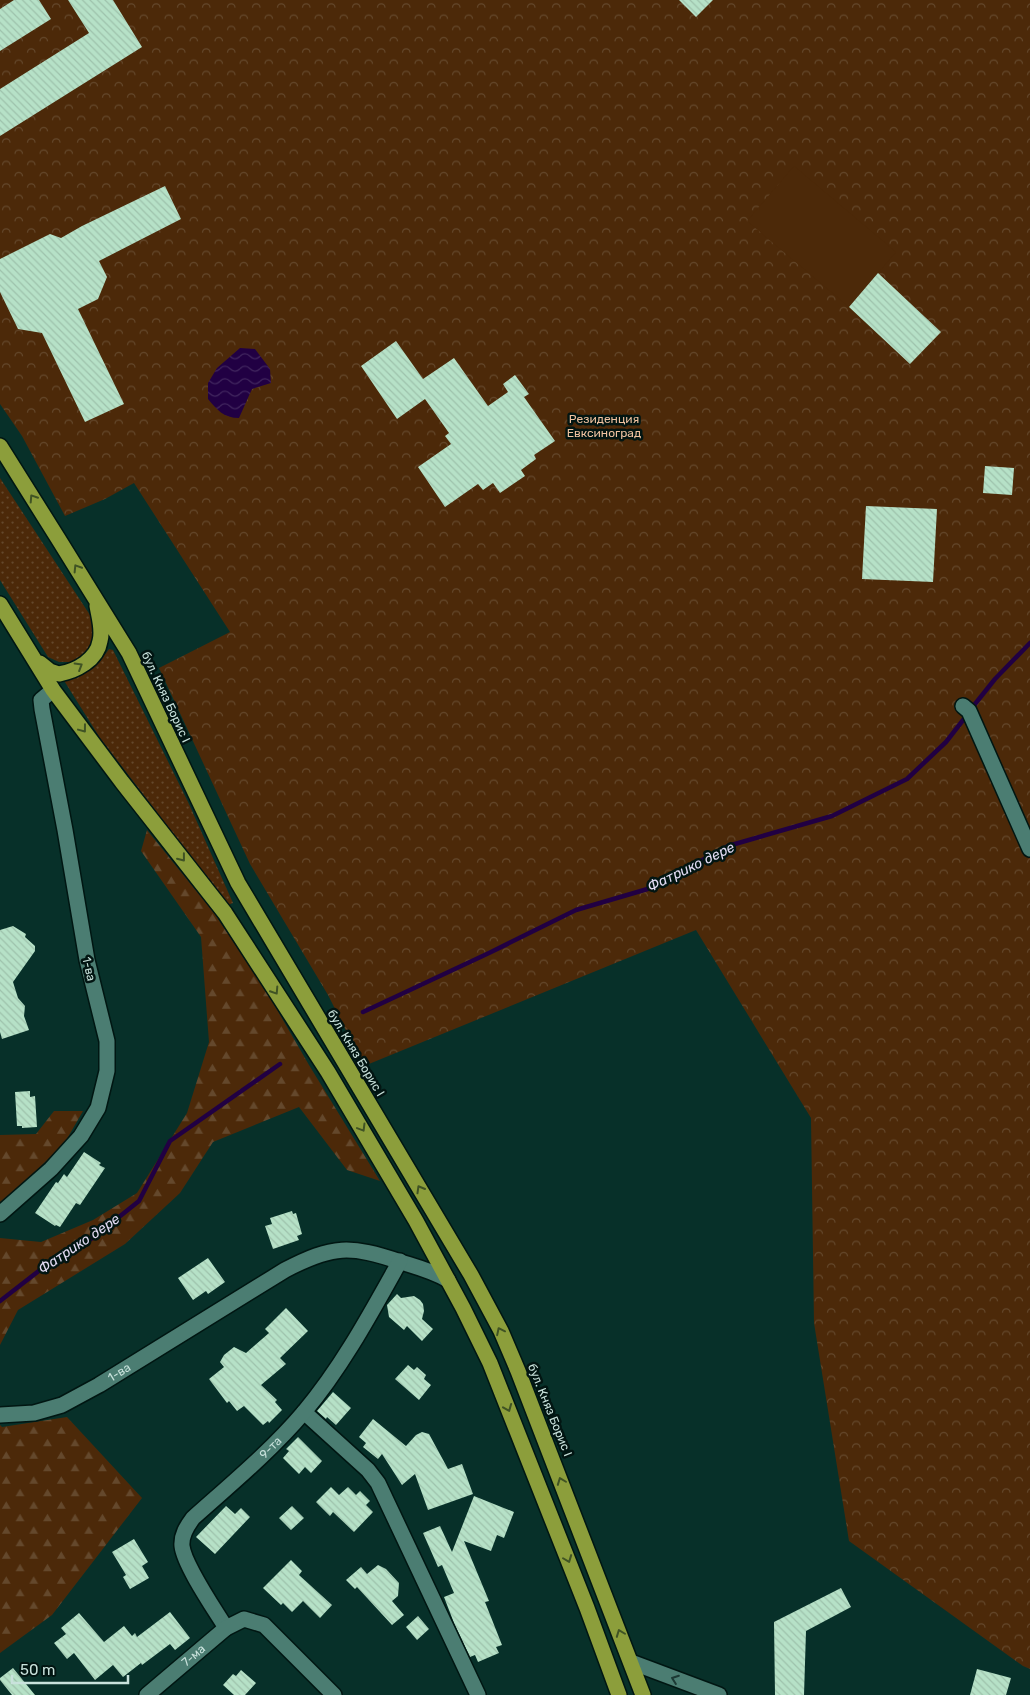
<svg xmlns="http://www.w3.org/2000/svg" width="1030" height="1695" viewBox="0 0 1030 1695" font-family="Rubik,sans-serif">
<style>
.grass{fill:url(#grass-dots)}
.forest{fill:url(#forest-firs)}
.park{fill:url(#park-crowns)}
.pitch{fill:#4c2909}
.water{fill:url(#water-waves)}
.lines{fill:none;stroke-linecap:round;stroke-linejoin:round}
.stream{stroke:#210043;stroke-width:4.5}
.building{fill:url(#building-back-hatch)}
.minor-casing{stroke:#001612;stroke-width:18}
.highway-casing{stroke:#001612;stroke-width:18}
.minor{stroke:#4b7d72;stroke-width:15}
.highway{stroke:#8c9e3b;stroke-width:15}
.oneway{stroke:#405324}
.oneway2{stroke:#1c3934}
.labels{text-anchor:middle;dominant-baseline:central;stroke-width:5;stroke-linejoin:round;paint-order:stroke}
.park-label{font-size:12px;fill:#efc2a0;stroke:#021512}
.street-label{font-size:12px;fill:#c9e2dc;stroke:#021512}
.water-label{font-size:14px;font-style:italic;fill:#e3dcf4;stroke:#021512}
</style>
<defs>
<pattern id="grass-dots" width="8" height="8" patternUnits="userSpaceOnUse" patternTransform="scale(1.25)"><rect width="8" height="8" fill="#4c2909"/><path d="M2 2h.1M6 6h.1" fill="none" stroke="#64482c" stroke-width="1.8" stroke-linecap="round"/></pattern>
<pattern id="forest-firs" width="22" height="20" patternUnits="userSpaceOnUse" patternTransform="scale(1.25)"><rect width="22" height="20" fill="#4c2909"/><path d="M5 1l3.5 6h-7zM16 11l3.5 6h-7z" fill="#64482c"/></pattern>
<pattern id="park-crowns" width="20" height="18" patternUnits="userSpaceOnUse" patternTransform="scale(1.25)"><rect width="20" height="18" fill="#4c2909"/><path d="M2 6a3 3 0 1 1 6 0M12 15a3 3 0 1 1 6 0" fill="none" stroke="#64482c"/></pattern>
<pattern id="water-waves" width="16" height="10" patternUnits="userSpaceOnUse" patternTransform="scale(1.25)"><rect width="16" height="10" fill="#210043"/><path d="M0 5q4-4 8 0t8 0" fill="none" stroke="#40255e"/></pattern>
<pattern id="building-back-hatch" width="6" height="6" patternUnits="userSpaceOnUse" patternTransform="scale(1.25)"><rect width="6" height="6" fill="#b6e1c7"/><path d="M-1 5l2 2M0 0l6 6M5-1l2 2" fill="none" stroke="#9ec2ac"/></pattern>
</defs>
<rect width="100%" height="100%" fill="#073029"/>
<path class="grass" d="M0,478L90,615C98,638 96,645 78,662H59L48,657L0,580Z
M109,649L113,650L189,804L233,903L228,905L100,738L63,679C87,673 94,670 109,649Z"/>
<path class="forest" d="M147,830L214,913L261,982L309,1065L380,1181L347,1170L299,1107L213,1142L180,1193L125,1244L18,1310L0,1345V1238L41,1242L93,1220L137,1193L187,1113L209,1042L201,937L141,851Z
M54,1111H83L64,1144L18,1188L0,1202V1135L36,1134Z
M67,1417L142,1498L52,1615L0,1653V1425L2,1427Z"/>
<path class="park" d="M0,0H1030V1669L1023,1666L849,1541L814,1323L811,1118L696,930L364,1066L328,995L250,864L159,668L230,632L134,483L105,499L65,516L22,436L0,404Z"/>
<path class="pitch" d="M794,166L896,252L849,307L747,221Z"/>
<path class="water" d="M240,348L255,349L270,369L271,383L252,389L239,418C224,418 217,410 208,399V383L217,368Z"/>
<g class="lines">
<path class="stream" d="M971,709L995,679L1030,643
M363,1012L489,953L576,910L651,888L728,846L832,816L907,779L946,742L967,715
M0,1301L40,1270L94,1237L139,1201L170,1141L280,1064"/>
</g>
<path class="building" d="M14,0H39L51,19L0,51V9Z
M68,0H113L142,47L0,136V89L89,33Z
M679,0H713L696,17Z
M165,186L181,219L99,261L107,277L98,299L78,309L124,404L85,422L42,333L18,329L0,292V259L50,234L61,238L82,226Z
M878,273L941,332L910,364L849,307Z
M396,341L423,379L454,358L488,406L508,392L503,384L515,375L529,394L524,397L555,441L534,455L536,459L521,470L525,476L500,493L493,483L483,490L478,484L445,507L418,467L451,444L445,436L449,433L425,399L397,419L361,366Z
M985,466L1014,468L1012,495L983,493Z
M866,506L937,509L933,582L862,579Z
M13,926L26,934L25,937L35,946V951L13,982L18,998L25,1006L24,1016L29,1030L2,1039L0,1032V930Z
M30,1091V1097L35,1096L37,1127L22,1128V1126H17L15,1092Z
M84,1152L101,1163L99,1165L105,1168L80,1205L76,1203L60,1227L56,1225L55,1226L35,1213L56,1182L58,1183L64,1174L67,1177Z
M292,1211L293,1214L296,1213L302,1234L297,1236L299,1240L273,1249L265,1226L272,1224L270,1218Z
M208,1258L225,1282L208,1294L206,1291L193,1300L178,1278Z
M397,1294L401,1298L414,1296L420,1300L423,1304L424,1311L422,1319L433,1329L422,1341L407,1326L404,1330L389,1317L387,1305Z
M286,1308L308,1331L280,1358L286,1364L261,1385L277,1400L275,1402L282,1410L269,1423L268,1421L263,1425L244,1406L237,1411L229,1401L227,1403L209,1379L224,1367L220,1362L224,1355L234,1347L246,1353L269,1333L265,1329Z
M408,1365L414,1370L417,1367L426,1375L424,1379L431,1385L419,1400L395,1379Z
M333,1392L351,1408L336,1425L327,1417L326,1419L317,1411Z
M373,1419L406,1446L416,1435L422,1432L429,1434L448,1469L462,1464L473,1494L428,1510L415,1474L402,1485L382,1454L378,1459L363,1447L366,1443L359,1437Z
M298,1437L322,1461L311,1473L305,1467L299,1474L283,1458L289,1451L286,1449Z
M331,1487L339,1495L348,1487L356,1495L360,1491L370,1501L366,1505L373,1512L354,1532L333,1512L330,1516L316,1502Z
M474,1496L514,1512L504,1538L497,1535L491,1551L464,1541L489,1601L485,1602L502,1645L496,1647L499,1653L478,1662L475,1655L470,1657L454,1623L444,1597L454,1593L442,1565L438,1567L423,1533L440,1526L452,1552Z
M226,1506L235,1514L241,1508L250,1517L215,1554L196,1537Z
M292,1506L304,1518L291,1530L279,1518Z
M134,1539L148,1562L142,1566L149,1578L130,1589L123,1577L126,1575L112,1552Z
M291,1560L302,1571L299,1575L332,1605L320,1618L303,1601L292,1612L283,1603L281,1605L263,1588Z
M378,1565L386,1569L399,1583L398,1596L392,1601L404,1615L392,1625L357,1587L355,1589L346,1580L361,1567L367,1574Z
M841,1588L851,1607L806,1631L804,1695H775L774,1622Z
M170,1612L190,1638L175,1650L170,1644L142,1665L141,1663L123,1677L113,1665L95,1680L74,1653L67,1659L54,1643L66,1634L61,1628L79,1613L104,1642L124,1626L132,1636L135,1633L137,1637Z
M418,1616L429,1629L417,1640L406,1627Z
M13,1668L35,1695H12L0,1680V1678Z
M977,1669L1011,1678L1006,1695H970Z
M241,1670L256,1683L245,1695H234L223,1685L233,1674L236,1676Z"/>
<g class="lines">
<g class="minor-casing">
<g id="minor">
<path d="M963,706L969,711L1030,849"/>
<path d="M0,1214L51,1169L81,1136L98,1108L107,1071V1041L87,960L65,830L42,709L41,700L53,690"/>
<path d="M304,1412L368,1470L378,1483L478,1695"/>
<path id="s1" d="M0,1415L34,1413L62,1405L99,1385L285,1270C333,1245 350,1245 401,1262C417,1267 433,1271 448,1280"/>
<path id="s2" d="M226,1628C215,1610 184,1565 182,1546C181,1535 187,1526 193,1518C231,1484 271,1451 304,1412C342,1367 371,1313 400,1261"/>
<path d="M631,1662L719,1695"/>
<path id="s3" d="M147,1695L226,1628L244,1619L264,1625L334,1695"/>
</g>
</g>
<g class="highway-casing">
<path id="highway" d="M0,446L59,540L129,653L238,883L471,1275L501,1331L518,1371L643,1695
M0,604L53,690L122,782L225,913L328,1072L416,1221L463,1308L490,1363L587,1608L619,1695
M40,663L50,671L59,674C76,671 97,660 100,641C103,630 99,617 97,606"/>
</g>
<use href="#minor" class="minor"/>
<use href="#highway" class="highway"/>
</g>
<defs><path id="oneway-chevron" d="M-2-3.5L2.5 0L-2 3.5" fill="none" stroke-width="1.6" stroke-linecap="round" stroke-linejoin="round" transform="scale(1.25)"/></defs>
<g class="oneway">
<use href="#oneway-chevron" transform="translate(33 498) rotate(-123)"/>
<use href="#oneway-chevron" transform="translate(77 568) rotate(-122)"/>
<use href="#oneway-chevron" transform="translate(79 666) rotate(-31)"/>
<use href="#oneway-chevron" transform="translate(83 729) rotate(53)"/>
<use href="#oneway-chevron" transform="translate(182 858) rotate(52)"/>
<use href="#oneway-chevron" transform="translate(275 991) rotate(57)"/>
<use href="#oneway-chevron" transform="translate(362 1128) rotate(59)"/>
<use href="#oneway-chevron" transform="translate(420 1189) rotate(-120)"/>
<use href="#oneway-chevron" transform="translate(500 1331) rotate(-116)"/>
<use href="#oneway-chevron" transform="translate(508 1408) rotate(68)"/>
<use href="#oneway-chevron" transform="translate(561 1481) rotate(-111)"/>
<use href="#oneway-chevron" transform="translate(568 1559) rotate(69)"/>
<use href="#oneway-chevron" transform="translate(620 1633) rotate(-111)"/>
</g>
<use class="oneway2" href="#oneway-chevron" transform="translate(675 1679) rotate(-160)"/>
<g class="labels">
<g class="park-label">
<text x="604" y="419">Резиденция<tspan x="604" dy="14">Евксиноград</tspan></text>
</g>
<g class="street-label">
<text transform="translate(166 697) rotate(65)">бул. Княз Борис I</text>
<text transform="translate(89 969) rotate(77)">1-ва</text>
<text transform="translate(356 1053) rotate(59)">бул. Княз Борис I</text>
<text stroke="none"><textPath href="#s1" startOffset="129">1-ва</textPath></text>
<text transform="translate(550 1410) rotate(68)">бул. Княз Борис I</text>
<text stroke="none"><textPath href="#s2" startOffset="229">9-та</textPath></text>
<text stroke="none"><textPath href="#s3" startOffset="61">7-ма</textPath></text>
</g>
<g class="water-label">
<text transform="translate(691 867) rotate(-26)">Фатрико дере</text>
<text transform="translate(79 1244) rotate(-34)">Фатрико дере</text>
</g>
</g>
<path d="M12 1675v8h116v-8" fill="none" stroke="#c9e2dc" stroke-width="2.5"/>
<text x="20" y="1675" font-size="15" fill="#c9e2dc" stroke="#021512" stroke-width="4" paint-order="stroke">50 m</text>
</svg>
